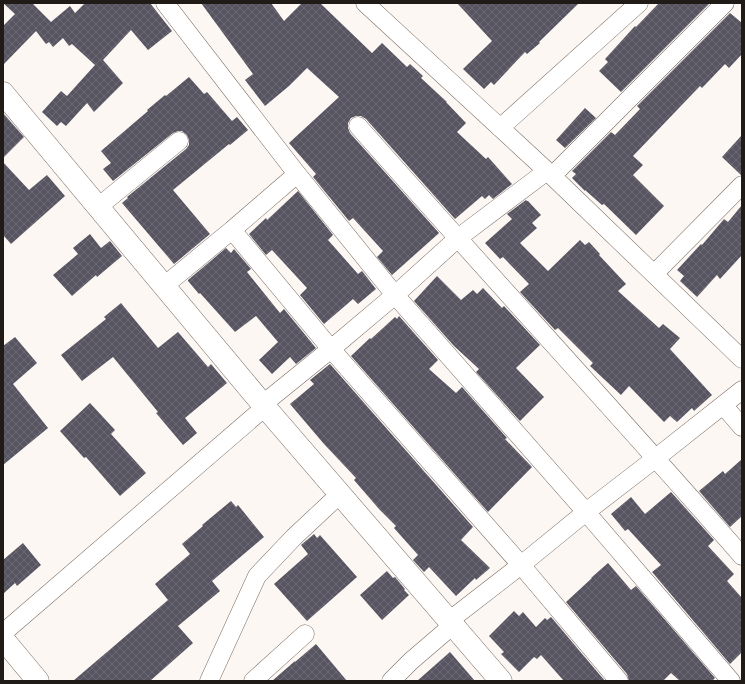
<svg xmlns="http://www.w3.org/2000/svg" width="745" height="684" viewBox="0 0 745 684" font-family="'Open Sans',sans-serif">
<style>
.building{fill:url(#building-cross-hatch)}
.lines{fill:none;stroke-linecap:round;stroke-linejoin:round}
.street-casing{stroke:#786c63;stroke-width:19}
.secondary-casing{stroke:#786c63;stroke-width:23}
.street{stroke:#fff;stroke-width:18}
.secondary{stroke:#fff;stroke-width:22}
</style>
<defs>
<pattern id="building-cross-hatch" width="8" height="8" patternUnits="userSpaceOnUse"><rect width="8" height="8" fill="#585562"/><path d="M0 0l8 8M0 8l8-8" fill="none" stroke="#6c6973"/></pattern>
</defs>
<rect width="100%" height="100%" fill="#fdf7f3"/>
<path class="building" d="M3,3H32L51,22L70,6L75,13L85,3H150L172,31L148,50L131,30L103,60L123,83L94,112L87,103L66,126L61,122L57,126L42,112L61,91L67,96L95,65L72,44L69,46L63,38L53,47L49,42L46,44L36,31L3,65V26L15,14Z
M201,3H271L284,21L302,3H320L372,53L382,43L407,67L410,64L423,76L421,78L447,102H446L466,123L457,132L486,159L488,157L512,184L493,199L489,195L485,199L482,196L455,219L366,119L361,116H356L351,118L348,123V128L350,133L439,233L438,234L392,275L377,257L383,251L353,218L349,221L313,177L316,174L289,143L339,97L307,68L289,86L265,106L245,80L253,74Z
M457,3H579L539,42L540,43L527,54L525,52L494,85L491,82L484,89L463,69L492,41Z
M659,3H710L621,92L599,71L608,62L605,59L635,26L636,27Z
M730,13L742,23V54L729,68L725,64L702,88L700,86L633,156L643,165L633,175L664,206L636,235L604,204L602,205L585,190V191L572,178L576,174L572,171L611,132L615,135L640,109L637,106Z
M189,77L204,94L207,92L232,121L237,117L248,130L230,145L229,144L173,190L210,234L174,264L122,203L128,198L127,197L186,149L189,145V140L187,135L182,131H178L173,133L113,181L103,169L111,163L101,151L148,111L147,110L165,95L166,96Z
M585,108L596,118L565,148L556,140Z
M3,113L24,137L3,158Z
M742,135V175H741L722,157Z
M3,162L29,190L47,175L65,196L11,244L3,235Z
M298,191L333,235L328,240L358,274L362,271L376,289L358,304L353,299L324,324L300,295L307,288L272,250L266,255L249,234L266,218L267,220Z
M526,200L527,201H528L541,215L532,223L537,228L520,243L548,271L580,240L585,245L589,242L600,254L599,255L626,284L618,291L659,328L663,324L680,338L670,349L712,395L694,411L692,408L677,422L670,416L664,422L629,386L621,395L590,366L593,363L558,328L555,330L520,292L529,284L503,257L500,259L485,243L512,219L507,214Z
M742,205V255L720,279L717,275L697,297L680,281L684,276L677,270L701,244L702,245L724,219L728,222Z
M90,234L101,248L110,241L122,256L97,277L96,275L72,296L53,275L78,254L73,248Z
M226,248L231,253L234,249L251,269L247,272L280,313L284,309L316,348L296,364L290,357L272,374L259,360L278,342L256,316L235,332L200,293L199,294L188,281V280Z
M437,276L461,300L473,290L477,294L483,288L502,308L504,306L540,345L516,368L544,397L520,421L476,372L479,369L454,346L414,301Z
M121,303L158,348L178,332L208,367L211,364L227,383L185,418L197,433L183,445L156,413L158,412L113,357L82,381L61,355L106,319L104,317Z
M399,316L438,360L429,369L456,393L462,387L507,438L505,439L532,467L488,512L351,356L370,338L371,339L395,317L397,319Z
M15,337L37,363L13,384L48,428L3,465V346Z
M330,364L473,527L461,540L490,568L476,580L475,578L456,596L429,567L424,572L413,560L418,555L394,528L396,526L379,509L354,480L356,478L324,444L290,404L314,384L310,380Z
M90,403L115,430L111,434L146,473L120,496L86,457L84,458L60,431Z
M742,459V516L730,527L699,491L723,471L725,474Z
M671,492L714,540L708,546L734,574L727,581L742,598V652L730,664L652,572L661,565L628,529L625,531L611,514L631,497L645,514Z
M231,501L236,507L238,505L264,537L212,581L220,591L178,626L193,643L150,681H73L168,600L155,584L190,554L182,544L203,526L202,525Z
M314,534L317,538L320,535L357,577L307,621L274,584L308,554L301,545Z
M23,543L41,565L17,586L15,583L3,594V560Z
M608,563L631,590L636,586L715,678L712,681H680L671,673L663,681H629L627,674L566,602L592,578H591Z
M387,571L393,578L395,577L405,589L404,590L409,595L382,620L360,595Z
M514,611L519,616L523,612L536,627L545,618L547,620L551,617L605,681H564L541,655L537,659L534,657L519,672L501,654L504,652L489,636Z
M316,644L347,681H272L295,661V662Z
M450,652L475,681H417Z"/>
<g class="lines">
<g class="street-casing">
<path id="street" d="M165,3L297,174L395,295L586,512L731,681
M365,3L547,171L742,359
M358,126C485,270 615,411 742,556
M500,128L639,3
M552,176L725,3
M98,207L179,141
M232,230L331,349L521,565L619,681
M654,274L742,185
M164,286L232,230L297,174
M263,404L331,349L395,295L458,238L547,171
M723,405L742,427
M450,620L521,565L586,512L656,458L742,390
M3,633L265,407
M209,681L257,576L294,537L340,494
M253,681L305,634
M391,681L411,661L453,625"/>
</g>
<g class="secondary-casing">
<path id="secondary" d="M3,93L265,407L501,681
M3,639L38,681"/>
</g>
<use href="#street" class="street"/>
<use href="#secondary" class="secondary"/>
</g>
<rect width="745" height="684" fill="none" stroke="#201b17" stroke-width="8"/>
</svg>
